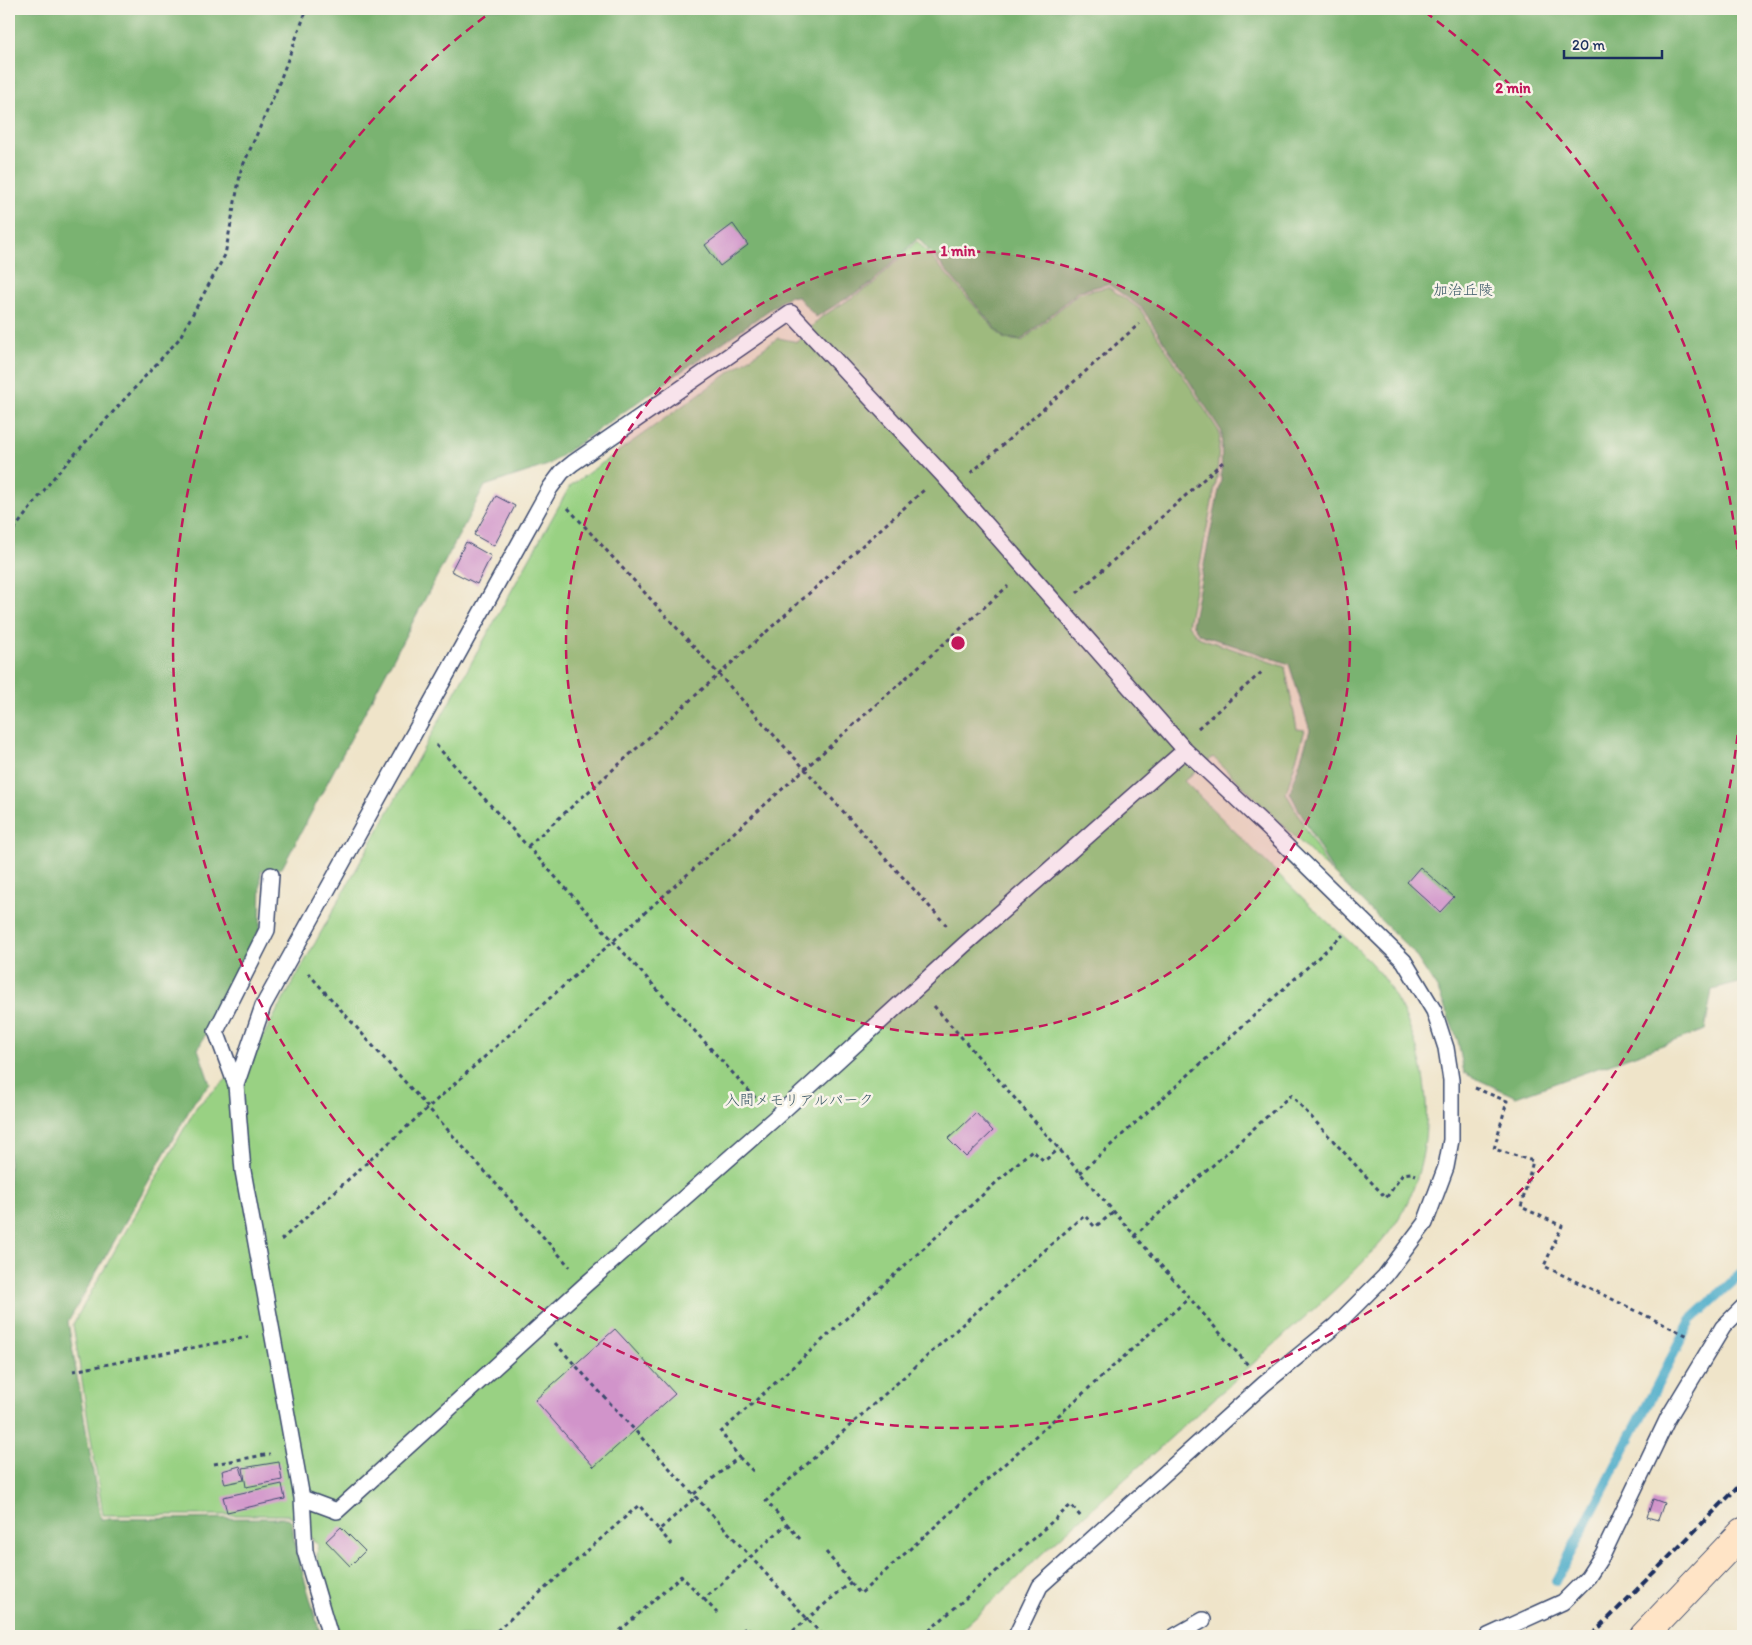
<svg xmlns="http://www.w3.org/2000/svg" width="1752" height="1645" viewBox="0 0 1752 1645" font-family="Itim,'Klee One',sans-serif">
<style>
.green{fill:#99d183;stroke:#5a8070}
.forest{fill:#7ab371;stroke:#4a7168}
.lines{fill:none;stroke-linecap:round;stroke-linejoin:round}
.stream{stroke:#4aabc9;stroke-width:10}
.building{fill:#d194ca}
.lane-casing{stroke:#3b4a6e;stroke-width:18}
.secondary-casing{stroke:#3b4a6e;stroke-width:30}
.path{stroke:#3b4a6e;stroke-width:3;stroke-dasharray:4 4;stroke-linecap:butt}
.lane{stroke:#fff;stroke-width:15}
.secondary{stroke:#ffe4c6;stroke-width:28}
.rail{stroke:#1b2f5e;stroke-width:4;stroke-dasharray:8 4;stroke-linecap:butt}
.ring{fill:none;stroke:#c2185b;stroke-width:2.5;stroke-dasharray:9 6}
.labels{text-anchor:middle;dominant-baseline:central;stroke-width:5;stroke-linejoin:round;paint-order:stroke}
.park-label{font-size:15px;fill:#3a5867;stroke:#f7f3e8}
.centre{fill:#c2185b;stroke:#f7f3e8;stroke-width:2.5}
.ring-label{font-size:15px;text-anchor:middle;font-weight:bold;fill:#c2185b;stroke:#f7f3e8;stroke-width:5;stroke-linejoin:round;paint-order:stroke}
</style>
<rect width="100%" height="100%" fill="#f7f3e8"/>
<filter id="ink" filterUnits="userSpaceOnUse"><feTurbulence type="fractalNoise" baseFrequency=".02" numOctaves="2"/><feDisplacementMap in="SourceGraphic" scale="10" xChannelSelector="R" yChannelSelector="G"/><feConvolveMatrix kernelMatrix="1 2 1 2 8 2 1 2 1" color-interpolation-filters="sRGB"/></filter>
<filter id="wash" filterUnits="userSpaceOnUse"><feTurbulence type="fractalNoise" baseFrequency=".0096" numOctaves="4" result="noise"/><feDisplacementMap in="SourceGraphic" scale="20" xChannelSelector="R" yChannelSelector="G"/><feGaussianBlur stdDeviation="1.12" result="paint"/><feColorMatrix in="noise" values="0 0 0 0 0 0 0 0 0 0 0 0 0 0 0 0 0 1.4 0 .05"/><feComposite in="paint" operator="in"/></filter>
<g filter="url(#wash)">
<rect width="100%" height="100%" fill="#efe4c9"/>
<path class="green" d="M917,241L1004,339L1022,341L1079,293L1108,287L1140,309L1220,433L1217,477L1188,625L1198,637L1285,667L1297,729L1305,730L1286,793L1330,871L1213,757L1184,781C1229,826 1274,870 1319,914C1340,934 1366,954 1383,978C1430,1044 1442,1138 1403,1211C1385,1244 1355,1270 1328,1296L1034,1561L1018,1578L954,1636H341L317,1557L318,1545L289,1515H103L73,1324L197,1106L252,1056L570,486L778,338L798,342L820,318L873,284Z"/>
<path class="forest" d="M9,9H1743V982L1712,990L1705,1030L1516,1097L1464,1073L1458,1041L1438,990L1413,952L1333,873L1290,793L1310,730L1289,664L1199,634L1192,624L1221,480L1222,432L1142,308L1108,284L1079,291L1021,340L1004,338L918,238L872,283L816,317L798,297L789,296L548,465L485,486L282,868L261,871L260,928L198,1049L210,1084L194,1102L68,1322L101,1519L288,1518L292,1521L295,1547L321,1636H9Z"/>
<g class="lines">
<path class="stream" d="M1556,1581L1691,1320L1743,1272"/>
</g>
<g id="blocks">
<path class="building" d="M733,224L748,245L720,266L705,245Z
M496,496L515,506L494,546L474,535Z
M466,542L491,556L477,584L451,571Z
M1420,867L1454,897L1440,912L1407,882Z
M976,1113L993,1131L966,1157L948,1139Z
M615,1329L675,1394L594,1467L535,1400Z
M279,1462L282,1480L246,1487L243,1468Z
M240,1466L244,1480L225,1484L222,1471Z
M282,1484L285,1499L227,1512L223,1497Z
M1653,1499L1664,1503L1658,1520L1647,1517Z
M341,1527L365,1551L350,1566L326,1541Z"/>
</g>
</g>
<g filter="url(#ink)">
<use href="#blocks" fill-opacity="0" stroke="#3b4a6e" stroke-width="1"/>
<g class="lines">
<g class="lane-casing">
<path id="lane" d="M236,1085L216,1031L267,930L271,875
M302,1498L337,1511L585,1285L774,1119L964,945L1185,750
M330,1636L305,1551L302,1498L243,1171L236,1085L263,1006L550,488L562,472L573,463L791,313L942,474L1185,750L1267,827L1404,961L1434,1011L1446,1048L1451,1080V1140L1446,1167L1425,1223L1385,1276L1335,1326L1264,1384L1040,1586L1016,1636
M1175,1636L1203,1620
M1488,1636L1563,1602L1588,1577L1603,1554L1668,1418L1723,1327L1743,1307"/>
</g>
<g class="secondary-casing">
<path id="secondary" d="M1644,1636L1743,1532"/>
</g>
<path class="path" d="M971,473L1139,324
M568,508L948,927
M9,536L55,476L179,339L225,255L241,170L276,91L307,9
M1077,593L1224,461
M1198,728L1263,671
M436,745L759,1102
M528,846L924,490
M308,973L570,1267
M934,1006L1248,1365
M1475,1088L1507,1101L1494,1149L1533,1161L1521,1207L1562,1226L1544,1266L1688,1336
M1080,1173L1343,935
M1134,1236L1291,1095L1386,1198L1403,1174L1411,1173L1416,1175
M281,1240L1008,586
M555,1343L823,1636
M73,1371L248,1337
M739,1457L754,1472
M214,1464L270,1454
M694,1494L739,1457L721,1432L1032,1150L1044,1161L1059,1149
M787,1524L800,1539
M659,1530L672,1545
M826,1552L860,1594L1189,1298
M704,1599L717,1613
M491,1636L639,1505L659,1530L696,1497
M614,1636L681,1576L704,1599L787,1524L766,1501L1084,1215L1095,1227L1114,1212
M736,1636L747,1627L755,1636
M787,1636L851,1582
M923,1636L1071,1505L1081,1517"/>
<use href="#lane" class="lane"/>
<use href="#secondary" class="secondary"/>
<path class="rail" d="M1591,1636L1743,1482"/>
</g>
</g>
<circle cx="958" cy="643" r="392" fill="#c2185b" fill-opacity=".12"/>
<g class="ring">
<circle cx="958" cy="643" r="392"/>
<path d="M1425 12A785 785 0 1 1 491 12"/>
</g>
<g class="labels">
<g class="park-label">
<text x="1463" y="290">加治丘陵</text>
<text x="799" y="1100">入間メモリアルパーク</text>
</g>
</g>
<circle cx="958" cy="643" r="8" class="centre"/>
<g class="ring-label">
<text x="1513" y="93">2 min</text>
<text x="958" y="256">1 min</text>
</g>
<rect width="1752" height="1645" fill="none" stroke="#f7f3e8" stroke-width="30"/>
<path d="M1564 50v8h98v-8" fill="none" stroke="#1b2f5e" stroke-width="2.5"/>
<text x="1572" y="50" font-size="15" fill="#1b2f5e" stroke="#f7f3e8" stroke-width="4" paint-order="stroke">20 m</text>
</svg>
